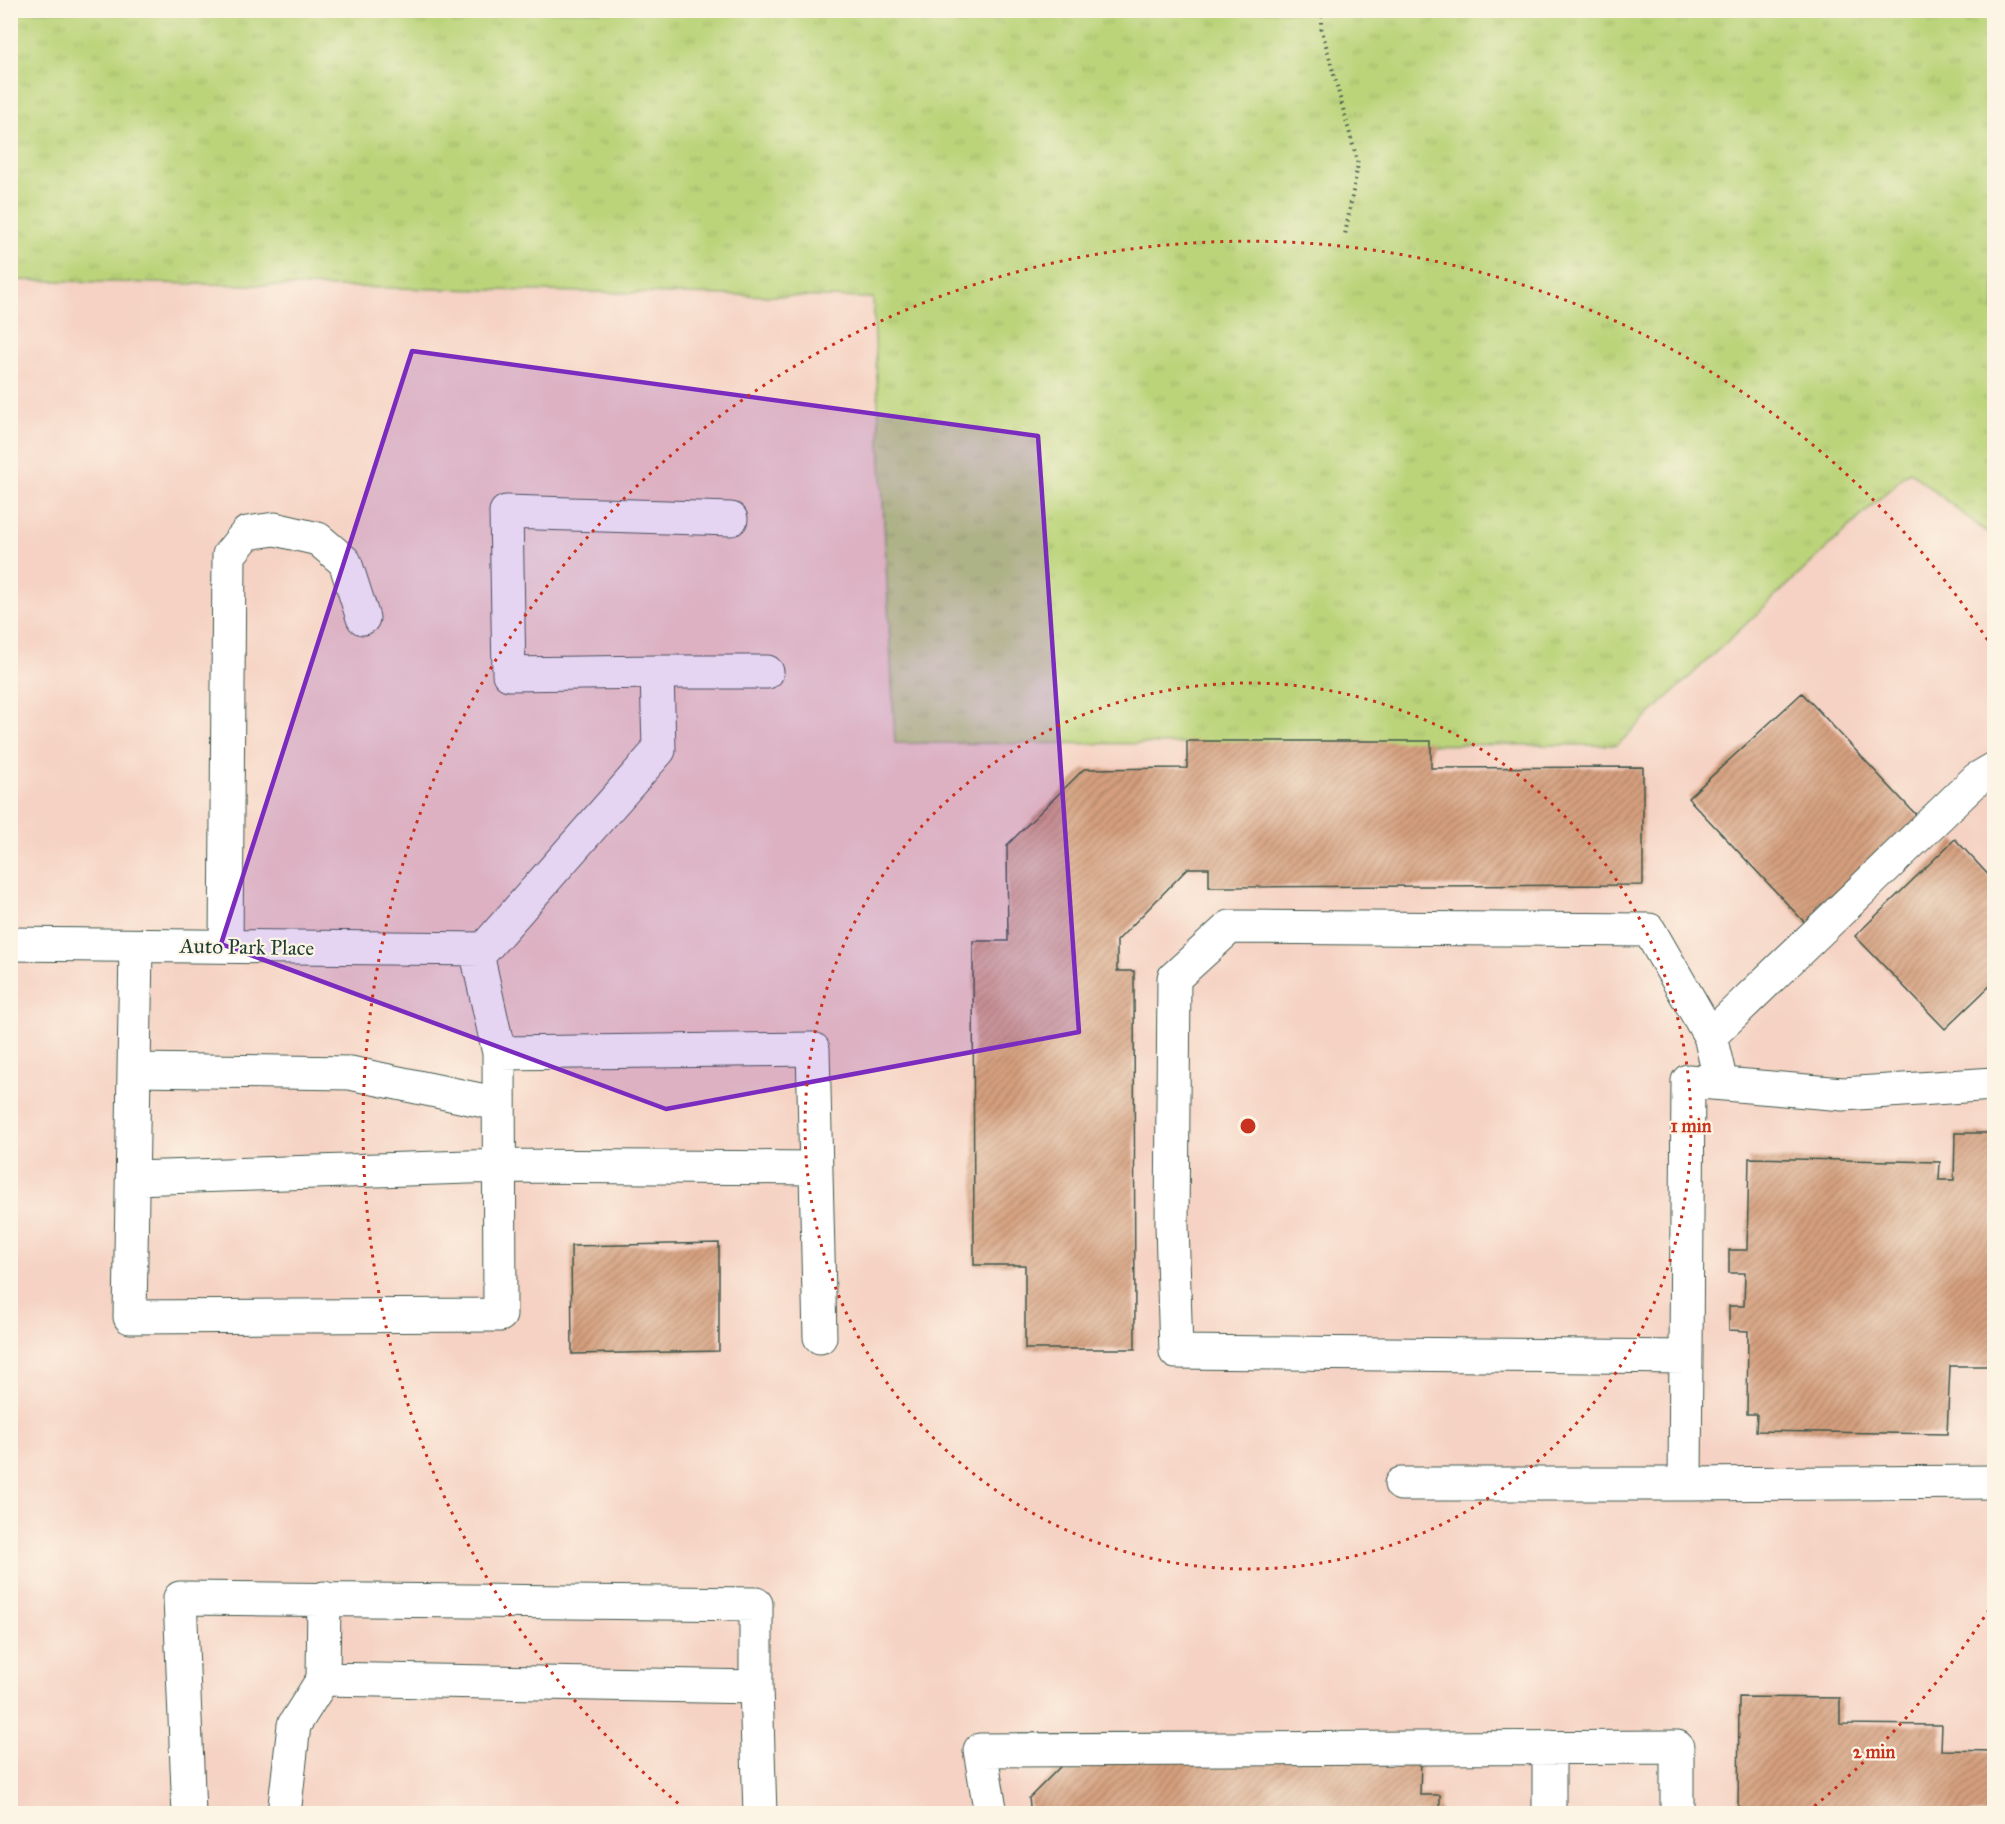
<svg xmlns="http://www.w3.org/2000/svg" width="2005" height="1824" viewBox="0 0 2005 1824" font-family="'IM FELL Great Primer',serif">
<style>
.built{fill:#f5d2c3}
.grass{fill:url(#grass-tufts);stroke:#6d8857;stroke-width:1.5}
.building{fill:url(#building-hatch)}
.lines{fill:none;stroke-linecap:round;stroke-linejoin:round}
.minor-casing{stroke:#3f574c;stroke-width:35}
.path{stroke:#3f574c;stroke-width:4;stroke-dasharray:1.5 4.5;stroke-linecap:butt}
.minor{stroke:#fff;stroke-width:33}
.marked{fill:#7b2cbf;fill-opacity:0.2;stroke:#7b2cbf;stroke-width:4.5;stroke-linejoin:round}
.ring{fill:none;stroke:#c8321e;stroke-width:3;stroke-dasharray:3 6}
.labels{text-anchor:middle;dominant-baseline:central;stroke-width:4.5;stroke-linejoin:round;paint-order:stroke}
.street-label{font-size:21px;fill:#1f3d34;stroke:#fcf5e5}
.centre{fill:#c8321e;stroke:#fcf5e5;stroke-width:3}
.ring-label{font-size:18px;text-anchor:middle;font-weight:bold;fill:#c8321e;stroke:#fcf5e5;stroke-width:4.5;stroke-linejoin:round;paint-order:stroke}
</style>
<defs>
<pattern id="grass-tufts" width="24" height="20" patternUnits="userSpaceOnUse" patternTransform="scale(1.5)"><rect width="24" height="20" fill="#bbd47a"/><path d="M3 7l-1-3M5 7V3M7 7l1-3M15 17l-1-3M17 17v-4M19 17l1-3" fill="none" stroke="#a0b76a"/></pattern>
<pattern id="building-hatch" width="6" height="6" patternUnits="userSpaceOnUse" patternTransform="scale(1.5)"><rect width="6" height="6" fill="#d59f7e"/><path d="M-1 1l2-2M0 6l6-6M5 7l2-2" fill="none" stroke="#ac8368"/></pattern>
</defs>
<rect width="100%" height="100%" fill="#fcf5e5"/>
<filter id="ink" filterUnits="userSpaceOnUse"><feTurbulence type="fractalNoise" baseFrequency=".0167" numOctaves="2"/><feDisplacementMap in="SourceGraphic" scale="12" xChannelSelector="R" yChannelSelector="G"/><feConvolveMatrix kernelMatrix="1 2 1 2 8 2 1 2 1" color-interpolation-filters="sRGB"/></filter>
<filter id="wash" filterUnits="userSpaceOnUse"><feTurbulence type="fractalNoise" baseFrequency=".008" numOctaves="4" result="noise"/><feDisplacementMap in="SourceGraphic" scale="24" xChannelSelector="R" yChannelSelector="G"/><feGaussianBlur stdDeviation="1.35" result="paint"/><feColorMatrix in="noise" values="0 0 0 0 0 0 0 0 0 0 0 0 0 0 0 0 0 1.4 0 .05"/><feComposite in="paint" operator="in"/></filter>
<g filter="url(#wash)">
<rect width="100%" height="100%" fill="#f5e9d1"/>
<path class="built" d="M11,280L874,298L895,743L1617,745L1909,471L1994,538V1813L11,1814Z"/>
<path class="grass" d="M11,11H1994V538L1909,471L1617,745L895,743L873,298L11,280Z"/>
<g id="blocks">
<path class="building" d="M1802,693L1921,820L1807,925L1688,798Z
M1187,741H1431V768L1643,767V885L1209,887V868H1188L1117,941V971H1134L1135,1349H1025V1265H974L973,941H1008L1007,845L1084,769L1187,768Z
M1955,839L1994,881V982L1945,1029L1855,936Z
M1955,1133H1994V1366H1950L1947,1434L1756,1431L1757,1414H1747L1748,1331L1729,1330V1306H1744L1745,1273H1729V1250H1747L1749,1158L1940,1162L1939,1180H1954Z
M719,1243V1351L572,1354L571,1246Z
M1739,1697L1840,1698V1724L1942,1725L1941,1750L1994,1751V1814H1738Z
M1071,1756L1421,1760L1420,1795H1440V1814H1031L1029,1798Z"/>
</g>
</g>
<g filter="url(#ink)">
<use href="#blocks" fill-opacity="0" stroke="#3f574c" stroke-width="1.5"/>
<g class="lines">
<g class="minor-casing">
<path id="minor" d="M657,672H767
M10,944L484,949L659,750L657,672L509,674L506,512L731,519
M136,946L130,1317L500,1315L499,1053L476,949
M226,946L229,555L247,533L275,529L318,539L345,562L363,618
M1710,1036L1977,779L1994,769
M499,1053L813,1049L820,1337
M134,1070L350,1073L499,1104
M1994,1084L1843,1094L1688,1081L1685,1484L1994,1482
M133,1178L499,1166L816,1168
M1686,1357L1176,1352L1172,1225L1174,978L1230,927L1649,930L1710,1036L1721,1083
M1401,1484H1685
M323,1679L324,1598
M189,1814L180,1598L756,1604V1687L760,1814
M284,1814L294,1725L323,1679L756,1687
M991,1814L980,1750L1677,1747V1814
M1549,1814V1747"/>
</g>
<path class="path" d="M1321,10V27L1358,164L1345,235"/>
<use href="#minor" class="minor"/>
</g>
</g>
<path class="marked" d="M412,351L1038,436L1079,1032L666,1109L221,944Z"/>
<g class="ring">
<circle cx="1248" cy="1126" r="443"/>
<path d="M1994 1602A885 885 0 0 1 1811 1809M685 1809A885 885 0 1 1 1994 650"/>
</g>
<g class="labels">
<g class="street-label">
<text transform="translate(247 947) rotate(1)">Auto Park Place</text>
</g>
</g>
<circle cx="1248" cy="1126" r="9" class="centre"/>
<g class="ring-label">
<text x="1691" y="1132">1 min</text>
<text x="1874" y="1758">2 min</text>
</g>
<rect width="2005" height="1824" fill="none" stroke="#fcf5e5" stroke-width="36"/>
</svg>
